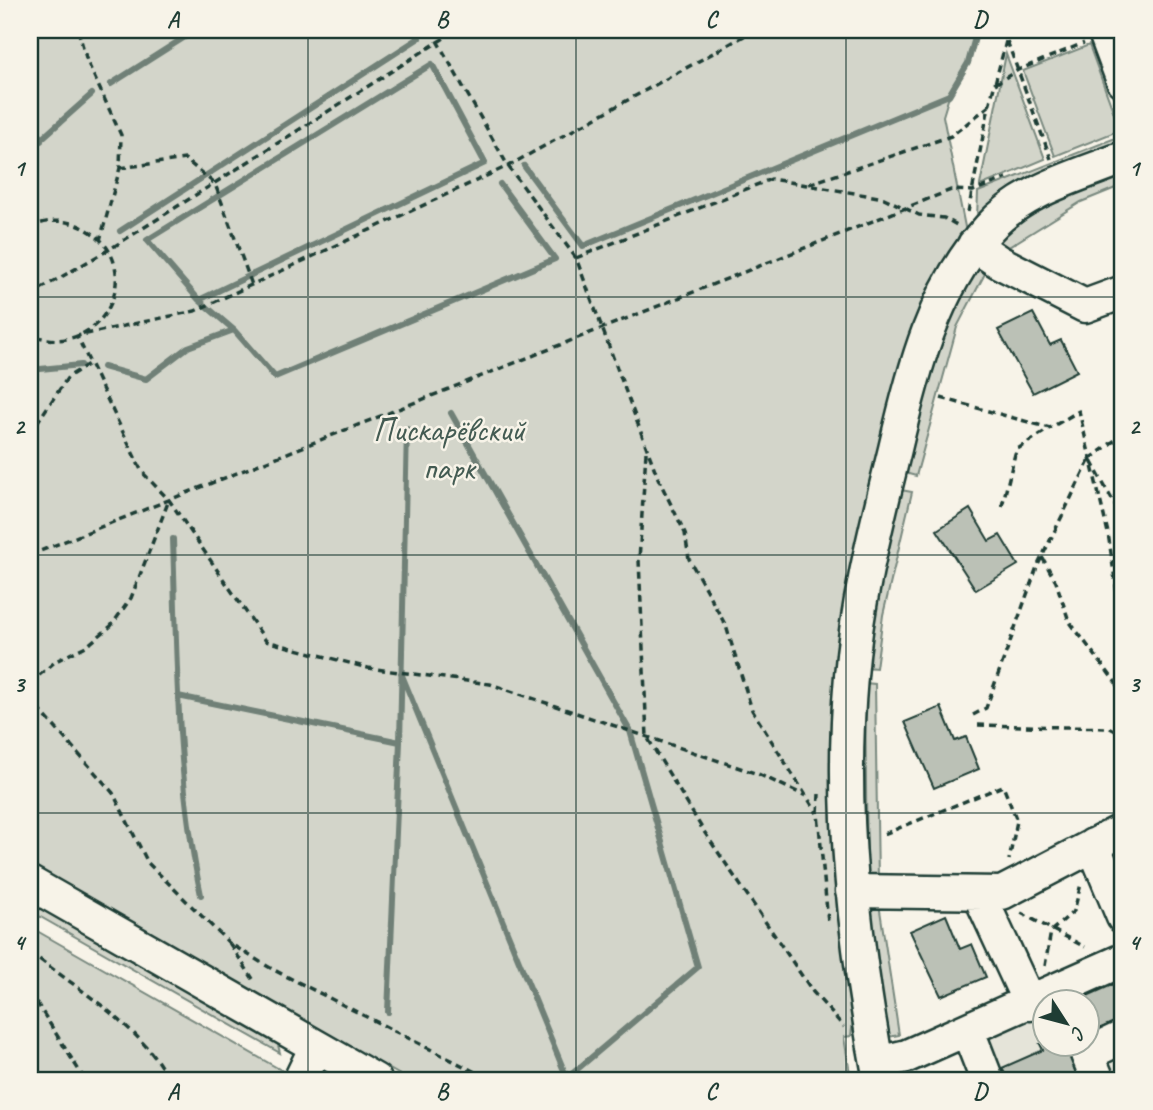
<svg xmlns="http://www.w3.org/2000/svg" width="1153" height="1110" viewBox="0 0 1153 1110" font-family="Caveat,sans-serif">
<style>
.built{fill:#e5e4d9}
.green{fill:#d3d5ca;stroke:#79897f;stroke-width:2}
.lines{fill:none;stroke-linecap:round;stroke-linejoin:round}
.stream{stroke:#6f8077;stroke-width:6}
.building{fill:#bbc1b6;stroke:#1f3d34;stroke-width:2}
.minor-casing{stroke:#1f3d34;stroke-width:37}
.path{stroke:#1f3d34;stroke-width:3.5;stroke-dasharray:7 5;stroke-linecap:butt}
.minor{stroke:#f7f3e8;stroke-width:32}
.grid{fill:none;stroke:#1f3d34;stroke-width:2;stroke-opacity:0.55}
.labels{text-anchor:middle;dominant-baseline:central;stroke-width:5;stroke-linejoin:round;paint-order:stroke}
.park-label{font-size:33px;fill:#435b52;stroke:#f7f3e8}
.neatline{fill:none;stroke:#1f3d34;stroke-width:2.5}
.grid-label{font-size:23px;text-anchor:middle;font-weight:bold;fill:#1f3d34}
</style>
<rect width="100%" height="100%" fill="#f7f3e8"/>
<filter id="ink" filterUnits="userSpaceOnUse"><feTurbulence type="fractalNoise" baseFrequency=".0143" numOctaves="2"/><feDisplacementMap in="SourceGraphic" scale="14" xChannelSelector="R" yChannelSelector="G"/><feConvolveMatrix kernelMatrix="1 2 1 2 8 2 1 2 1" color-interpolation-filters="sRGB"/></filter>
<g filter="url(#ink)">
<path class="built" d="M1123,966V1080H995L976,1033L1044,1002V1044H1086V1002H1045Z"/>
<path class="green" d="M30,30H977L968,63L950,93L943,116L966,232L932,283L917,315L854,561V1014L851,1036L844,1037L851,1080H409L30,865Z
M1089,45L1120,130L1055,156L1023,71Z
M1006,54L1045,159L980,186V185Z
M1123,135L1118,143L977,218L978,192Z
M1123,173V185L1081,202L999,253L992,248C1026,207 1076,191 1123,173Z
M982,261L990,264L957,327L916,476L905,473C924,398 940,326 982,261Z
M901,490L912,492L883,615L876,668L866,667L874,612Z
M865,683L875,684L878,882L867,883Z
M867,897H878L899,1035L888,1037Z
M30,900L277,1041L280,1053L30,911Z
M30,927L288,1074L287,1080H30Z"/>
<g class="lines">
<path class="stream" d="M111,84L196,30
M30,111L41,141
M30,149L92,94
M524,166L583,246L949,95L968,63L977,30
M120,231L419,38L414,30
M199,300L485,163L432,64L147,240L199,300L234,330L275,377L555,259L500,184
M103,367L146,379L188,347L234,330
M30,370L81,365
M173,539C177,658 176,778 201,895
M401,673L567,1078L698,967L630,731L451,413
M178,696L400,742
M388,1012L400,742L407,429"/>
</g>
<path class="building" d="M1033,313L1050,345L1061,340L1077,371L1033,393L998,330Z
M970,509L989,541L1000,535L1018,565L976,590L937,530Z
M941,707L955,741L966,737L979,769L934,788L905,722Z
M946,915L960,949L972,944L986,977L941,996L910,931Z
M1123,980V1019L1087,1034V996Z
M1040,1044H1066L1078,1080H1008L1002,1068L1043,1050Z"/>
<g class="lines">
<g class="minor-casing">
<path id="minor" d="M1104,30L1123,81
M974,245L999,262L1085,306L1123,292
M1093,845L1123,917
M30,883L375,1080
M852,891L1002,893L1123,830
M979,894L1030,1004
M968,1031L987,1080
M877,1063L907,1056L1123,960
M300,1080L316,1047
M880,1080C855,947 839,812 851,676C857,599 877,523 895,449C913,371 934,288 989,228C1023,190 1078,176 1123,158
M1098,1080L1087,1054L1123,1037"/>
</g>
<path class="path" d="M78,30L87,61L121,135L120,168L100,240
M431,30L508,166L576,258L658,478L685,533L689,559L726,626L752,710L817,813
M755,30L508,166L195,311L77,336L142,472L169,500L266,641L368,668L490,684L758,774L806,796
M1007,41L1051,159
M995,84L1018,70L1084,43
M1114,104L1123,128
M120,168L185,159L215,184L252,285
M809,184L951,136L989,106
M968,212L989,106L1009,30
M30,216L34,225
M30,228C43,220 62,219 77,225C155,256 105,366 30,334
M576,258L771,179L884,198L919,215L944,218L957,225
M30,295L110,249L457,30
M1119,391L1123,399
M941,398L1050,428L1079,411L1108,533L1123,633
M30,433L68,377L90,363
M646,452L639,560L647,737L703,830L813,992L844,1027
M1090,459L1123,434
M1002,506L1016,450L1050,428
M30,555L951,190L973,191L1007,178
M1042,557L1056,582L1069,621L1123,692
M30,683L56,661L88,645L111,626L131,598L169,500
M30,699L113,793L148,863L229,943L272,969L491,1080
M973,715L986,708L1037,567L1090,459L1123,520
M978,725L1110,728L1123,735
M819,794L818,814L828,922
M884,834L1003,786L1017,821L1009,860
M1021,913L1085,947
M230,944L253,979
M30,952C73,986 146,1029 168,1080
M1045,966L1051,931L1074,911L1081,884
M30,992L85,1080"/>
<use href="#minor" class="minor"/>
</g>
</g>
<path class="grid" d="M308,30V1080M576,30V1080M846,30V1080M30,297H1123M30,555H1123M30,813H1123"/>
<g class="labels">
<g class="park-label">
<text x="449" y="430">Пискарёвский<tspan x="449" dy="38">парк</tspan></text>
</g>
</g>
<rect width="1153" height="1110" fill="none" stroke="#f7f3e8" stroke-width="77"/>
<g transform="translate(1066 1023) rotate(126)"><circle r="33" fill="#f7f3e8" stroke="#a1aaa0" stroke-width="2"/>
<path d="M0-5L12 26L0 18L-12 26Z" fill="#1f3d34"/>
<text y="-10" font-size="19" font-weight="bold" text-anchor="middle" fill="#1f3d34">С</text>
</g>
<rect x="38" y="38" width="1076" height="1034" class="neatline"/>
<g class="grid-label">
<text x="173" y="27">A</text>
<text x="442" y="27">B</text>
<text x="711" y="27">C</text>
<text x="980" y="27">D</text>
<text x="19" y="176">1</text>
<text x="1134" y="176">1</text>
<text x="19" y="434">2</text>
<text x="1134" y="434">2</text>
<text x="19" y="692">3</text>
<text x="1134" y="692">3</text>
<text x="19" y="950">4</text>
<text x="1134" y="950">4</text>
<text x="173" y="1099">A</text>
<text x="442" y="1099">B</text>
<text x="711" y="1099">C</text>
<text x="980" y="1099">D</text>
</g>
</svg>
